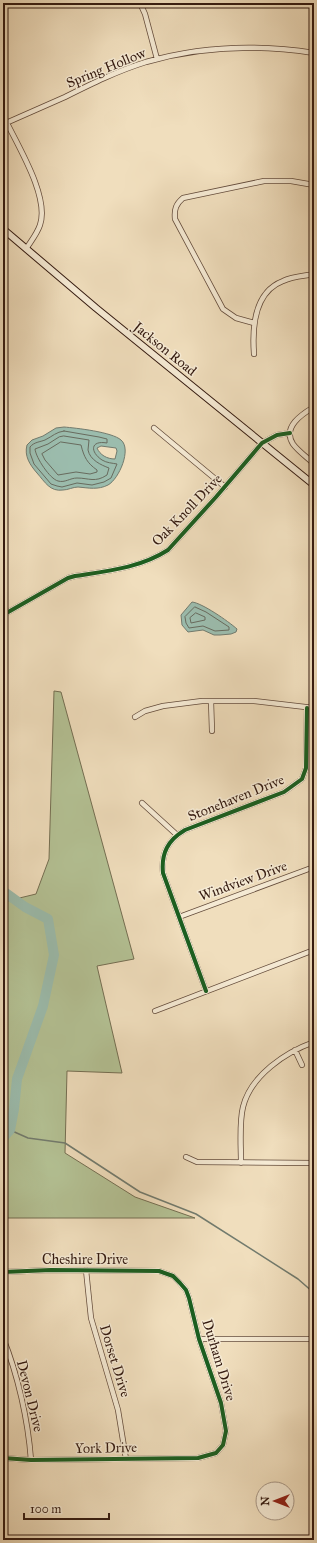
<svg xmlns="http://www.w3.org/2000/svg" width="317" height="1543" viewBox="0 0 317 1543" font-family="'IM FELL Great Primer',serif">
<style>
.green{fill:#b4c295;stroke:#746e52}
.water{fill:#9bbcad;stroke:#727b6e;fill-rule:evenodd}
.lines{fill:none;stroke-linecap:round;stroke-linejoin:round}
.shore{stroke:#686b5e;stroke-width:1}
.stream{stroke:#727b6e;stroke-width:1.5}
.river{stroke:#9bbcad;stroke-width:10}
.minor-casing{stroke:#634b3b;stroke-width:6}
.secondary-casing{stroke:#341a10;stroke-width:8}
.minor{stroke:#f5ead4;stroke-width:4.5}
.secondary{stroke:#f5ead4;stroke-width:6}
.cycleway-casing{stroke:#f5ead4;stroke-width:6}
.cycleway{stroke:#1b5e20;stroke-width:4}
.labels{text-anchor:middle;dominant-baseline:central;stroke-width:3;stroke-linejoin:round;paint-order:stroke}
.street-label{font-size:14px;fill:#341a10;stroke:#f5ead4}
</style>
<rect width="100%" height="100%" fill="#f0debd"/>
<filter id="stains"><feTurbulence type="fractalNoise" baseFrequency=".005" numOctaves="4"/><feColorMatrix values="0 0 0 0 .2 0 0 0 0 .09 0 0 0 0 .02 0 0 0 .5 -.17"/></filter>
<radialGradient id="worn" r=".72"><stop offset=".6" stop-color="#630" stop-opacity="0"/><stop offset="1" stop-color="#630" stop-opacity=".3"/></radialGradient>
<path class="green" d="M54,691L61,692L134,959L97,966L122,1073L67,1071L65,1153L135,1197L195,1218H3V902L36,894L49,859Z"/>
<path class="water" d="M64,427C76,428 112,432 121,440C132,449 119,479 108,485C98,490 89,488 78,487C73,487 68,490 63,490C50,492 45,482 37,473C30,465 24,456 27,445L32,440L43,436L56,428ZM101,446L116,448L117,451L115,459C107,459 100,455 97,448Z
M192,602C202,603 228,621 237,629L236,632L231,634L220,635H214L203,630L188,632L182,625L181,615Z"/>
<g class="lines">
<path class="shore" d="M64,431L99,437L107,439V443C90,440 90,452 102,460C107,463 112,463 117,464L111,478L104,482L92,485L77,483L62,487L57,486L51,484L34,464L30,453V447C34,442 40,442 45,440C53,436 56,432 64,431Z
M64,436L89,440C89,443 88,447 88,450C90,460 101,465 109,468L107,475C95,483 89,478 77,478C70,478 65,483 58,481C50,479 36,458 35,449L48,444L59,437Z
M61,442L81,445C84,457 87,463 97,470V472L90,474L76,472L58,475L45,460L42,454Z
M195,607L206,612L229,627V630L215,631L203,626L189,628L186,623L185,617Z
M196,613L205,617V620L191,623L190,618Z"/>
<path class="stream" d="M3,901L12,898
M10,1130L28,1138L65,1143L140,1192L196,1214L298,1279L314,1293"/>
<path class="river" d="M3,891L25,907L48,919L54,955L43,1006L17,1079L14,1109L10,1130L3,1138"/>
<g class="minor-casing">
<path id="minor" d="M140,3L145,14L157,59
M3,115C16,143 50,196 40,225C37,234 31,241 26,249
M6,123C26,114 45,106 65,97C91,84 117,71 146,62C202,46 257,44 314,53
M254,323L236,318L223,309L175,219C174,209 176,204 183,198L264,181H291L314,185
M254,354C252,327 254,292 283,281C293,276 304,276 314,274
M314,407C302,414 282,427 293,444C298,451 308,458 314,464
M154,428L225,487
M3,615L68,578L75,576C108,571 140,568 168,550L216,497L262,443L277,435L290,433
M211,701L212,731
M135,717L145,711L163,706L202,701H254L314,708
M142,803L177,835
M179,917L314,867
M206,991L163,873C161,853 168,840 185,830L284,792L302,779L306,768L307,708
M155,1011L314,950
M295,1050L302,1065
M186,1157L197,1162L314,1163
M241,1163C241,1146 239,1123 243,1107C251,1075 286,1052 314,1042
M86,1270L91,1318L118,1410L126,1459
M3,1272L51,1270L159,1271L173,1276L180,1283L186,1290L189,1298L199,1339L221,1403L226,1431L223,1445L216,1453L198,1458L31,1460L3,1458
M3,1338C18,1375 28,1420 31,1460
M199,1339H314"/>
</g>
<g class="secondary-casing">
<path id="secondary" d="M3,229L96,308L314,485"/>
</g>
<use href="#minor" class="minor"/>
<use href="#secondary" class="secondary"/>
<g class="cycleway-casing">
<path id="cycleway" d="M3,615L68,578L75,576C108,571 140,568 168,550L216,497L262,443L277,435L290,433
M206,991L163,873C161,853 168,840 185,830L284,792L302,779L306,768L307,708
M3,1272L51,1270L159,1271L173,1276L180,1283L186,1290L189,1298L199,1339L221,1403L226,1431L223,1445L216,1453L198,1458L31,1460L3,1458"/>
</g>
<use href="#cycleway" class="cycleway"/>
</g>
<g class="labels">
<g class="street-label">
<text transform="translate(106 68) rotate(-22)">Spring Hollow</text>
<text transform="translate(165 349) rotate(39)">Jackson Road</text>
<text transform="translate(187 510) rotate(-46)">Oak Knoll Drive</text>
<text transform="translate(236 798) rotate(-22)">Stonehaven Drive</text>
<text transform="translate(243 881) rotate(-20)">Windview Drive</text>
<text x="85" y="1259">Cheshire Drive</text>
<text transform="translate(219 1360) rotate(73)">Durham Drive</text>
<text transform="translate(115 1361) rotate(73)">Dorset Drive</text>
<text transform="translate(30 1396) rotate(76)">Devon Drive</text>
<text transform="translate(106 1448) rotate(-1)">York Drive</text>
</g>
</g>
<rect width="317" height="1543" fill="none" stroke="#f0debd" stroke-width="16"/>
<rect x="4" y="4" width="309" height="1535" fill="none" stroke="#341a10" stroke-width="2"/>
<rect x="8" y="8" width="301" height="1527" fill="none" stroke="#341a10"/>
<g transform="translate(275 1501) rotate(270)"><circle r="19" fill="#f5ead4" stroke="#a89786"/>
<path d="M0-3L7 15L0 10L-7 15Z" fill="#8f2418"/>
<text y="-6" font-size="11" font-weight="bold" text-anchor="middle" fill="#341a10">N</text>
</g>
<path d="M24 1513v6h85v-6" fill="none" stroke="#341a10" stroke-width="2"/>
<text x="30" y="1513" font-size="12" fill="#341a10" stroke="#f5ead4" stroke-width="3" paint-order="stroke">100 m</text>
<rect width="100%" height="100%" filter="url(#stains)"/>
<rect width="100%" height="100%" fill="url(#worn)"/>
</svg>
